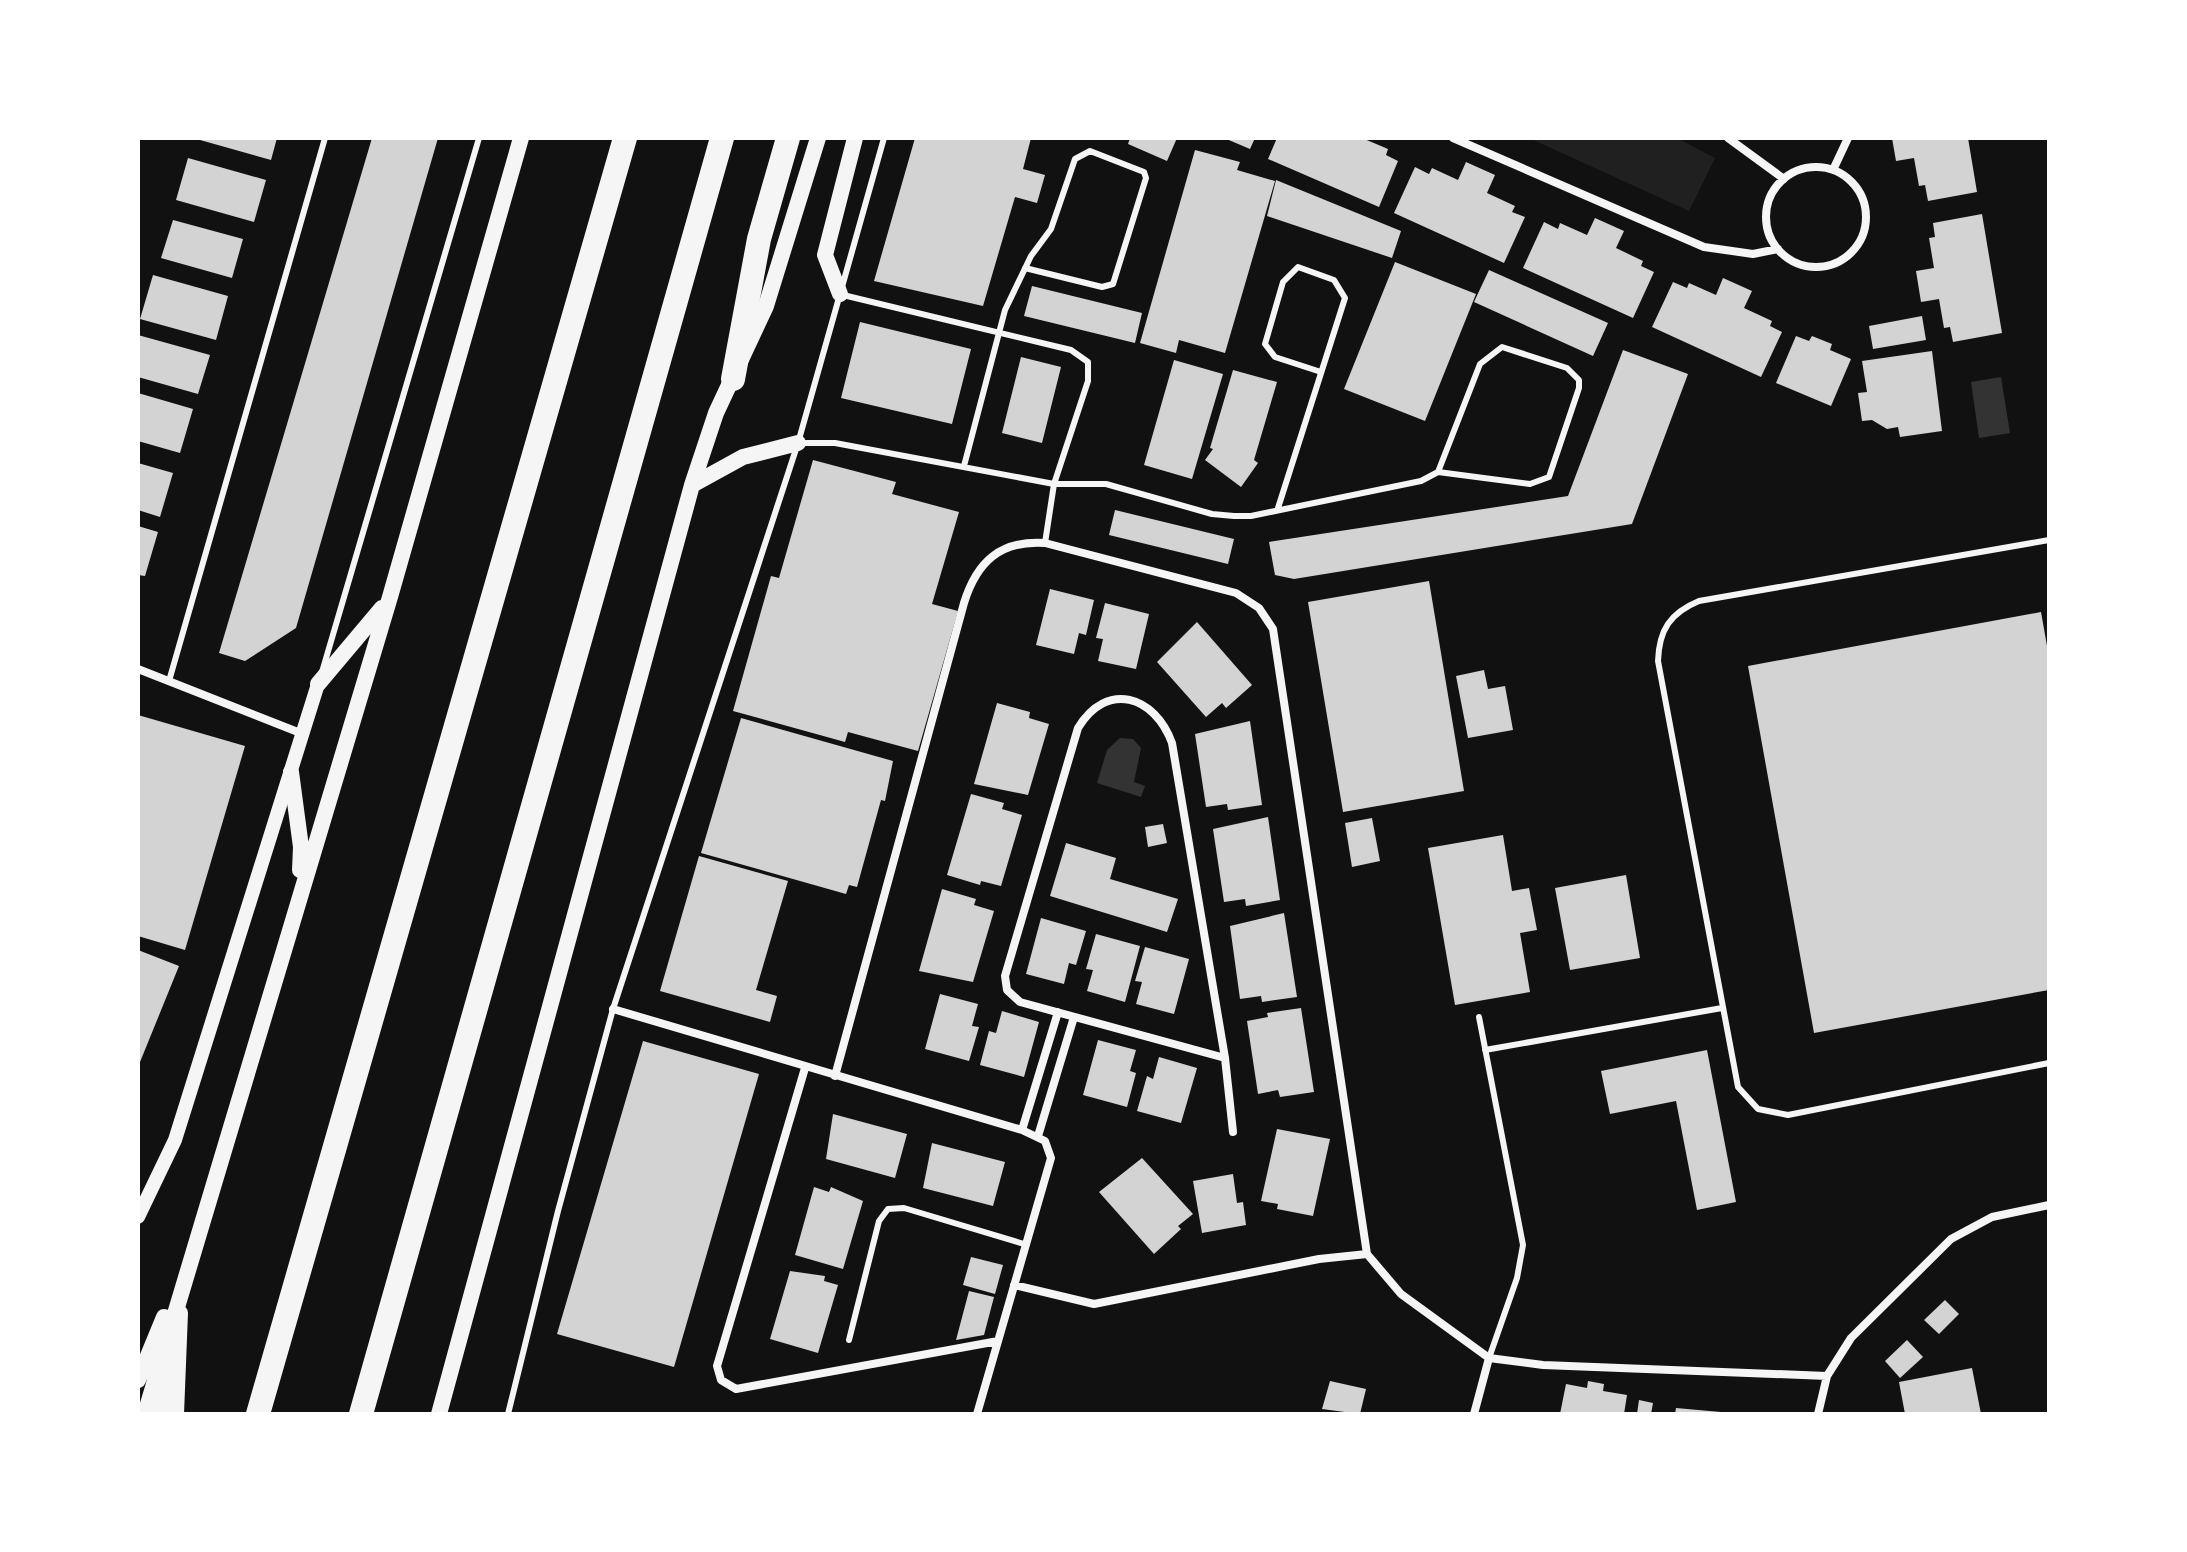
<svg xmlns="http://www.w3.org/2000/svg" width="2187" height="1552" viewBox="0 0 2187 1552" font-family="Helvetica,sans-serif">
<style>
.green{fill:#202020}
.water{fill:#333}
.building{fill:#d3d3d3}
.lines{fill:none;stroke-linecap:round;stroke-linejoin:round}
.service{stroke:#f5f5f5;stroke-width:6}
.minor{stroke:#f5f5f5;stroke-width:8}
.tertiary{stroke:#f5f5f5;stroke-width:14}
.secondary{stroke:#f5f5f5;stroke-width:16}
.motorway{stroke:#f5f5f5;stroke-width:24}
</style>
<rect width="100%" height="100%" fill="#111"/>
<path class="green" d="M1529,138H1677L1715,158L1689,211Z"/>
<path class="water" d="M2001,377L2010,433L1979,438L1971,382Z
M1120,738L1133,739L1141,748L1134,782L1145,786L1141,797L1097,783L1107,750Z"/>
<path class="building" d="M193,138H277L271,160Z
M372,138H438L296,628L245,661L219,653Z
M915,138H1031L1023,169L1045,175L1037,203L1015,197L983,306L874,281Z
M1130,138H1177L1167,161L1128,144Z
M1224,138H1255L1250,149Z
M1277,138H1362L1388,149L1386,155L1398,161L1379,207L1268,159Z
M1892,138H1968L1977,192L1928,201L1925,185L1919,186L1914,158L1896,161Z
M1195,150L1240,162L1237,170L1275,181L1225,353L1179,340L1176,353L1140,343Z
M188,158L266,180L254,222L176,200Z
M1466,162L1495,175L1487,193L1515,206L1512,212L1525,217L1504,263L1394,213L1415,167L1429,174L1432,168L1458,180Z
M1276,180L1401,231L1392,258L1267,216Z
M1982,214L2002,333L1953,342L1950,327L1944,328L1939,299L1921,302L1916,271L1934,268L1929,238L1935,237L1933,223Z
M1595,218L1624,231L1616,248L1643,261L1641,266L1654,272L1633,318L1523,268L1544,222L1558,229L1560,223L1587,235Z
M173,220L243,239L232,278L161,258Z
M1395,262L1476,294L1425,421L1344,389Z
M1489,270L1608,323L1593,356L1474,302Z
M153,275L228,296L216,340L140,319Z
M1723,278L1752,291L1744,308L1772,321L1770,326L1782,332L1761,377L1652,327L1673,282L1687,288L1689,283L1716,295Z
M1032,286L1142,313L1135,343L1024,316Z
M1922,316L1926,340L1873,349L1869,326Z
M860,322L971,349L952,424L841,398Z
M138,335L210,355L198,394L138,377Z
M1796,336L1809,341L1812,336L1832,344L1830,350L1851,359L1831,406L1776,383Z
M1623,350L1688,374L1632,524L1294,579L1275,575L1269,542L1568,496Z
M1932,351L1942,431L1900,437L1898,427L1887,429L1872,420L1862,421L1858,393L1867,392L1862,361Z
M1021,357L1061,367L1042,443L1002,433Z
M1174,360L1223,374L1192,479L1144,465Z
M1233,370L1277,382L1254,460L1258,463L1241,487L1205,460L1213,449L1210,448Z
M138,393L193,409L180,453L138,441Z
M813,460L896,482L892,494L959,512L932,604L958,611L918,751L848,732L845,742L733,711L771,576L779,578Z
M138,463L173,473L160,517L138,510Z
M1115,510L1234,539L1228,564L1109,535Z
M138,526L158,532L145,576L138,575Z
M1429,581L1464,791L1343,812L1308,602Z
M1050,589L1094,600L1086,635L1079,633L1074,654L1036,645Z
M1105,603L1149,614L1136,669L1098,661L1103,639L1096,638Z
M2041,612L2049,657V990L1814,1033L1748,666Z
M1197,622L1252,685L1226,708L1222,703L1206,717L1157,662Z
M1484,670L1488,689L1505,686L1513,730L1468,738L1456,676Z
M997,703L1030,712L1029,718L1049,724L1028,795L974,784Z
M138,715L245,746L185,950L138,936Z
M741,718L893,761L885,801L881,800L857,887L849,885L846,894L701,853Z
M1250,721L1262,805L1228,810L1227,804L1206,807L1195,734Z
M971,794L1004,803L1002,809L1022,815L1001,886L981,881L980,885L947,875Z
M1268,817L1280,900L1246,906L1245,899L1224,902L1213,829Z
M1372,818L1380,861L1352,867L1345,823Z
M1163,824L1167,843L1148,847L1145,827Z
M1503,835L1512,891L1529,888L1537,930L1520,933L1530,992L1455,1005L1428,848Z
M1066,843L1116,858L1110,879L1178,899L1167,932L1050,896Z
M699,856L788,881L756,990L777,996L770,1022L660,991Z
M1626,875L1640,958L1570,970L1555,888Z
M942,889L976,899L974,905L994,911L973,982L919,971Z
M1284,913L1297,997L1262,1002L1261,996L1240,999L1230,926Z
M1041,918L1086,931L1076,965L1069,963L1064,984L1026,974Z
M1096,934L1140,946L1125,1002L1087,991L1093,970L1086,969Z
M1145,947L1189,959L1174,1014L1136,1004L1142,982L1135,981Z
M138,950L179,966L138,1067Z
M940,994L978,1004L972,1026L979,1027L969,1061L925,1049Z
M1301,1008L1314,1092L1280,1097L1278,1090L1258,1094L1247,1021L1268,1017L1267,1013Z
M1002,1011L1039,1022L1024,1077L980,1065L989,1031L996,1033Z
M1098,1040L1136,1050L1130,1071L1136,1073L1127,1107L1083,1095Z
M643,1041L759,1074L674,1367L557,1334Z
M1707,1050L1736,1202L1697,1210L1676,1101L1610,1114L1601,1071Z
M1159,1057L1197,1068L1181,1123L1137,1111L1147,1076L1153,1079Z
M833,1114L907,1134L895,1178L826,1159Z
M1277,1129L1330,1139L1313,1216L1277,1209L1278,1204L1261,1201Z
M932,1143L1005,1162L993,1206L923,1188Z
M1142,1158L1193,1214L1178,1226L1181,1229L1154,1254L1099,1192Z
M1233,1174L1237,1203L1243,1202L1246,1225L1202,1233L1193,1181Z
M814,1187L829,1192L831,1187L863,1201L843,1269L795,1255Z
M971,1257L1003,1265L995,1294L963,1285Z
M790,1271L825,1276L824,1281L838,1285L818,1353L770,1339Z
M969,1291L994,1297L984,1335L956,1340Z
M1945,1300L1959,1314L1939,1334L1924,1320Z
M1907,1340L1923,1357L1900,1378L1885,1361Z
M1972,1368L1981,1414H1905L1899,1382Z
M1330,1381L1366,1389L1360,1414L1322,1409Z
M1588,1381L1604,1384L1603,1391L1627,1395L1624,1414H1560L1566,1384L1587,1388Z
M1639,1400L1653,1403L1651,1414H1637Z
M1676,1408L1721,1412V1414H1675Z"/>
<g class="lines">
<path class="service" d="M843,295L1071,350L1088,362V381L1054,484L1045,543
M798,443H835L1054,484H1106L1212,514L1234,516H1251L1421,481L1438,472L1480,364L1502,347L1567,368L1579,380V388L1549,477L1530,484L1438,472
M964,466L1005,310L1031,256L1051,229L1075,159L1090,151L1144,172L1146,178L1113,284L1102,287L1025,268
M1278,508L1345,298L1334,280L1298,267L1283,282L1265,344L1275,357L1321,372
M2049,540L1699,601C1670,613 1659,630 1658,661L1738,1087L1758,1109L1788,1115L2049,1063
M322,672L479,138
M169,681L325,138
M1479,1017L1523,1245L1517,1278L1489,1358
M1485,1050L1722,1008
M849,1340L879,1221L888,1209L904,1208L1024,1244
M508,1414L558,1211L613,1009L798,443L884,138"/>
<path class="minor" d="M1453,138L1704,247L1753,254L1778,249
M1728,138L1784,179
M1766 217a50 50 0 1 1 100 0a50 50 0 1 1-100 0Z
M1833,170L1848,138
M138,669L303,734
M613,1009L1022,1130L1045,1141L1051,1158L977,1414
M1225,1058L1020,1002L1007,990L1005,976L1078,728C1107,680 1155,696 1172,743L1225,1058L1233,1132
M805,1068L717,1366L721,1380L736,1389L998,1341
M835,1076L964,603C977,561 1001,540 1045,543L1236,593L1259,608L1273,629L1367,1254
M1022,1130L1058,1012
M1038,1136L1074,1017
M1014,1285L1094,1304L1319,1259L1367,1254L1401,1294L1489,1358L1543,1365L1827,1376
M1474,1414L1489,1358
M1818,1414L1827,1376L1851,1338L1951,1239L1992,1217L2049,1205"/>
<path class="tertiary" d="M138,1217L175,1140L318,684"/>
<path class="secondary" d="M840,294L825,255L855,138
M692,485L743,457L798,443
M318,684L382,608
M291,772L301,847L300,870
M138,1380L164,1317
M145,1414L390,597L521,138
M161,1414L170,1356
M176,1414L180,1313
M439,1414L692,485L716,413L766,306L818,138"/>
<path class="motorway" d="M733,379L759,239L788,138
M258,1414L625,138
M361,1414L722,138"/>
</g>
<rect width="2187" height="1552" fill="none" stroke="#ffffff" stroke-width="280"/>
</svg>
